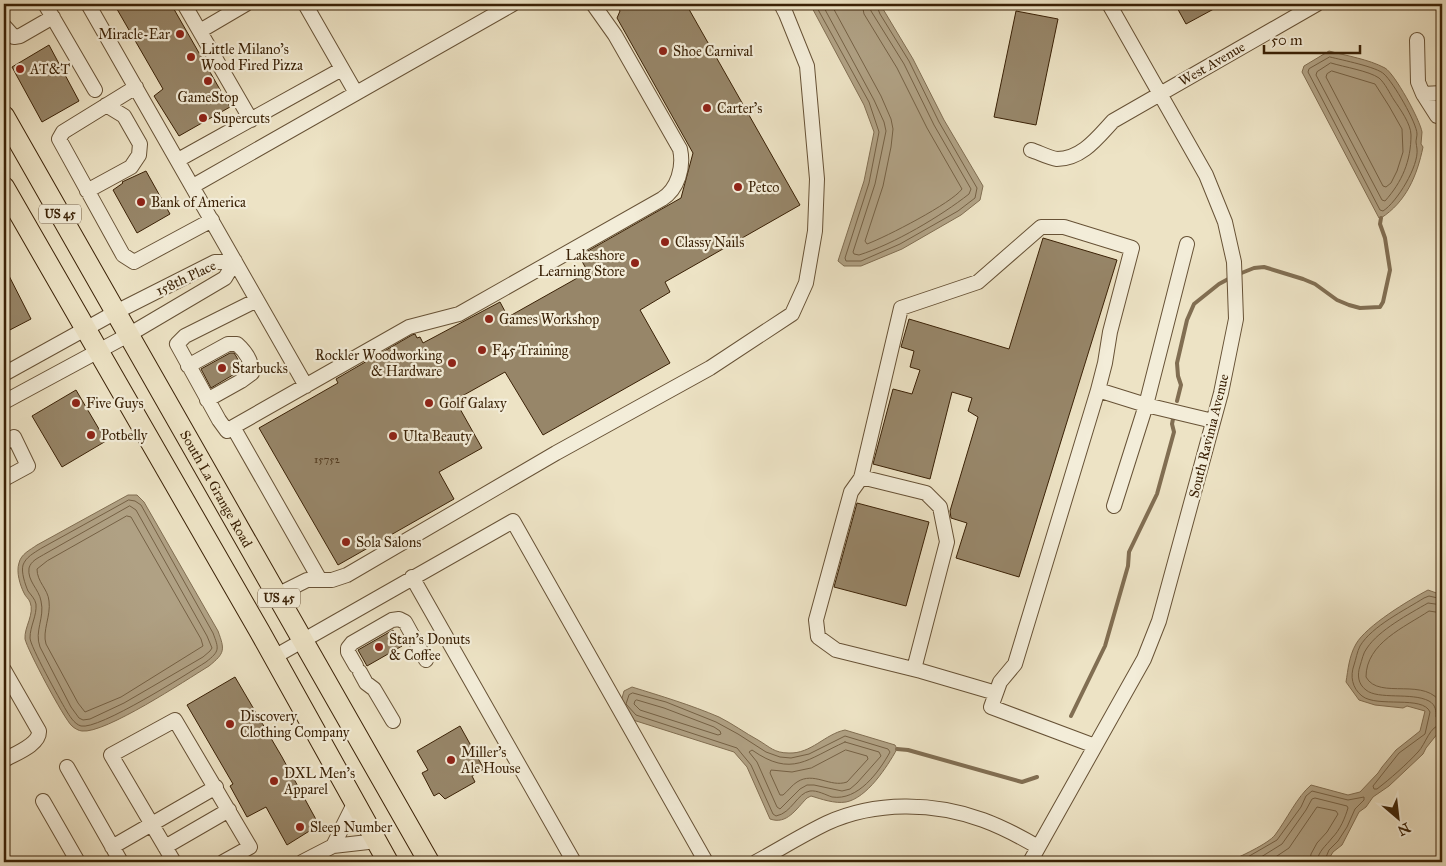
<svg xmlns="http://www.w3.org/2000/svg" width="1446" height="866" viewBox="0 0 1446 866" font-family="'IM FELL Great Primer',serif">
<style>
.water{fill:#b0a184;stroke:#816e52}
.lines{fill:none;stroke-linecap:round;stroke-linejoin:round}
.shore{stroke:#756145;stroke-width:1}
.stream{stroke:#816e52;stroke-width:4}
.building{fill:#978669;stroke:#3a2106}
.minor-casing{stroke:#675236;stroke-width:16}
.highway-casing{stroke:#3a2106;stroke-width:22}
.minor{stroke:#f3edd9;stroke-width:14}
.highway{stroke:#ede3c5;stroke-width:20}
.poi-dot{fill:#8f2418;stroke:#f3edd9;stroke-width:2}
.labels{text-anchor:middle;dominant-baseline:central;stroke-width:4.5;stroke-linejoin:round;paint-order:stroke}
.number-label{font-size:11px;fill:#513a1f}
.shield{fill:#f3edd9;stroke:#725e45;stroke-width:1}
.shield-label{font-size:12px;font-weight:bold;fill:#3a2106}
.poi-label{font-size:14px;fill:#3a2106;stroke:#f3edd9;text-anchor:start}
.street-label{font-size:14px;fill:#3a2106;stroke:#f3edd9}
</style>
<rect width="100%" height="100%" fill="#ede3c5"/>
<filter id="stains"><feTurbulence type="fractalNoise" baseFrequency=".004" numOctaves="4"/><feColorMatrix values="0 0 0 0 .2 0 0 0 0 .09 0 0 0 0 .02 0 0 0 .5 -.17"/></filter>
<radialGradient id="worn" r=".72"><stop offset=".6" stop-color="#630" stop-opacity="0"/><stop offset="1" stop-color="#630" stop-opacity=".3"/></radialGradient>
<path class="water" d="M810,4H880L913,59L944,120L983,186L980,200L961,215L902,249L861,266H844L838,261L864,181L874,132L864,105Z
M1329,51C1347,56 1368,59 1385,68C1395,74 1420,120 1422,132C1422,136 1421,140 1421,144L1423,147C1417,176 1406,202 1381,218H1379L1302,72L1304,66Z
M128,495H137L144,502L218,631C225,650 225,653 209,666C186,680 105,734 82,731C79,731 74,728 72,726C64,719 27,649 25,639C24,627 35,614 30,602C29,599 25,596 24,593C20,585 16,572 19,563C21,554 30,550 37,545Z
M1428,590L1442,595V728L1426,748L1423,754L1389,786L1373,797L1366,807L1359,812L1342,845L1333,852L1327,862H1228C1239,857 1268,844 1275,835C1287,819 1297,797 1311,785L1348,795L1360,792L1378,773L1382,767L1396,750L1420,731L1425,711L1407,706L1403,708L1375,705L1359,700L1346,682C1348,670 1349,656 1356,644C1366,626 1409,600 1428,590Z
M632,687C661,696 691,705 719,717C733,724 745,733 758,740C770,747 774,753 789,753C811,754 825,734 845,730L895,745L897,749C887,767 867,798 846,802C835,804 821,799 811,796L807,798C796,809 787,825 770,819L747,767L734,752L633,720L620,705L624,691Z"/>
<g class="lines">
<path class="shore" d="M815,4L869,102L879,132L869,183L845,258L846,261H861L900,244L958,211L975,198L977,188L939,122L909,61L880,14L876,4
M822,4L874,100L884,122L886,131L875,184L853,252L854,254L859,255C894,244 941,216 969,194L971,189L934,125L904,64L871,11L869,4
M831,4L881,96L891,119L893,129L891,147L883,186L865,241L867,244C886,237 952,203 962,189L927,128L897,68L864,14L862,4
M1330,57C1342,60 1377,67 1384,74C1393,82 1417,123 1417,134C1417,136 1416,140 1416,142C1416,144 1417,147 1417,149C1419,166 1397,202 1383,211L1380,210L1308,72L1309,69Z
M1331,63C1344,67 1369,71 1379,78C1385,83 1390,94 1394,100C1400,109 1411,124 1411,135C1411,161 1402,182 1385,201L1382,200L1316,75L1317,72Z
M1332,71L1375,84L1389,106L1402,129L1403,152L1397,171L1391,183L1386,187L1383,186L1326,77L1327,74Z
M129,500L135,501L141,505L213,633C219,649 220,651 206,662C187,674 99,730 81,726C74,724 69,715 66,710C60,700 30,646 30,638C30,626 37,616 36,604C35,599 31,595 28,591C25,584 21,572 23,565C26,557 34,553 40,549Z
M130,506L136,510L207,636L212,648L210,651L203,657L124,703L90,719L83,720L79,718L71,707L40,647C34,631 45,618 41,601C39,589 27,581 29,568C31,561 38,558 43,555Z
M127,516L131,517L201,639L203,646L121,697L85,712L78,703L46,644C42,631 51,616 49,601C48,589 37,582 37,569L47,561Z
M1442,599L1429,596L1424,598C1405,610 1372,626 1360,646C1357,652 1356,659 1354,665C1350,676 1352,688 1362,696C1377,708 1423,695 1430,712L1425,734L1399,753L1373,786L1374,789H1377C1390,779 1406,765 1418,752C1426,744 1429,726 1442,724
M1442,605L1428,603C1409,614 1379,630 1367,648C1363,653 1362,660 1360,666C1357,675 1358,684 1366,690C1378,700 1412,692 1429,701C1436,705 1436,711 1436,717L1442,718
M1442,613L1429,611C1405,627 1366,643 1366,677C1379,701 1427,675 1442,705
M633,693L666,702L716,722L738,734L766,752L780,757L791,758L809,754L845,736L888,749L890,752C879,772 858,801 832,797C826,795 817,790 810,791C797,793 792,813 776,816L773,814L751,765L737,748L636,715L626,704L629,695Z
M637,700L664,708L714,727L720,731L721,734L718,735L640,710L634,704L635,701Z
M845,742L879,752L881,756L857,783L850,789L842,791L814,785H807L800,789L780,809L777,807L757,762L749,752L752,750C792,778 807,759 845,742Z
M846,750L867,756L868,759L847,782C830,788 814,771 797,782C792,785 788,791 783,795H780L770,773L771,770L792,772L811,768Z
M1239,862L1277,840L1301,807L1306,796L1312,791L1348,800L1364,797V800L1355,809L1347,827L1338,841L1329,850L1324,862
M1253,862L1282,844L1306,810L1312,799L1315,798L1347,806L1348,808C1345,818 1340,830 1332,838C1326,846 1318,851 1317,862
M1268,862L1289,848L1317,807L1336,811L1338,814L1327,832L1317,843L1311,854L1310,862"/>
<path class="stream" d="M1239,274L1254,268L1264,267L1303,279L1315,284L1337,300L1349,305L1360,308L1380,307L1383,302L1390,270L1385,238L1380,224L1381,218
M1177,401L1181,385L1178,376L1177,363L1187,320L1194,304L1219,284L1232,277
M1071,716L1105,646L1128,566L1129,552L1157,494L1174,432L1172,424L1173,419
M897,749L908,750L1022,782L1037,777"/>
</g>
<path class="building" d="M114,4H171L230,107L179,136L154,96L163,89Z
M616,4H686L800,205L665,282L670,292L640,310L670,363L543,435L505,372L455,400L482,448L439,472L454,499L338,565L259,428L338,383L336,379L412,335L415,334L417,338L420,337L423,343L500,302L508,317L588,272L579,256L681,198L693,153L617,18L620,11Z
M1175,4H1223L1186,24Z
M1016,11L1058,19L1036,125L994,117Z
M49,45L79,101L42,122L12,67Z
M146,171L170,214L137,233L113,190L123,183L122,182Z
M1043,238L1117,260L1019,577L956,558L967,523L951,518L950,511L978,417L968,411L972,398L952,392L930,479L873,464L893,389L912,394L920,370L910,367L914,351L901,347L909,319L1009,349Z
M4,266L31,319L4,333Z
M230,353H234L236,356L243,369L211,388L201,369Z
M76,390L106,441L62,467L32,416Z
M857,503L929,522L906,606L834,587Z
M393,630L402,646L367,666L358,650Z
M235,677L282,757L319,825L287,845L266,807L247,817L230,786L233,784L187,705Z
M460,726L484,769L472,776L475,782L445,799L439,793L434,796L422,773L428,770L417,751Z"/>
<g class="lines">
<g class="minor-casing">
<path id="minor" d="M45,4L95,90
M88,4L306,386
M184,4L251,120
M305,4L356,93
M4,26L14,37L20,36L53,17
M200,31L246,4
M1417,40L1418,82L1423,94L1442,93
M136,87L63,132L59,139L123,255L134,262L212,220
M1423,94L1437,116
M1031,150C1038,152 1049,158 1057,159C1082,159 1098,137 1113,121L1317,4
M178,160L342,69
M193,186L513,4
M87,191L131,167L139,155L140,144L124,116L106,105
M1187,244L1146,405L1213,421
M188,366L228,344H237C246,352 252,361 252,373L241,381L207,400
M4,374L116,312L215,262L235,261
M4,402L130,334L225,278L235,261
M233,427L227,431L219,420L177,344L185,336L257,300
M4,443L14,437L28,466L4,479
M861,477L926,493L940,507L947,542L914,669
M412,577L574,862
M320,580L233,427L409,327L459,314L662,199C678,189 684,167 680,149L615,35L593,4
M277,595L307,580H332L347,575L556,453L710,368L792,314L806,283L815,231L817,179L807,66L786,14L781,4
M274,657L513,521L706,862
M356,666L348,652V648L352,643L392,620L399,619L405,622L426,660
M4,670L39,731C40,745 14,754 4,760
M360,672L366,683L374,689L393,721
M996,693L921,671L836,650L818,637L816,620L851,492L861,478L901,308L978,282L1041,227H1064L1132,248L1110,332L1105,363L1098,390
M1095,746L991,707L1000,682L1015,664L1098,390L1146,405L1114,506
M67,767L121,862
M43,801L78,862
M333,846L355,802
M112,847L216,787
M165,847L229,810
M174,862L111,755L175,720L250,847L223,862
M302,862L333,846L377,841
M756,862C780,849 802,835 827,823C875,801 934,802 983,820C1002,827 1021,837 1038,847
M1030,862L1144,659L1159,621L1221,393L1236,319L1234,262L1225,222L1206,175L1109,4"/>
</g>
<g class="highway-casing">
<g id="highway">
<path id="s1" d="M4,116C147,364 286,614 429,862"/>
<path d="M4,187L260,632L388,862"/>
</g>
</g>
<use href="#minor" class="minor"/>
<use href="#highway" class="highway"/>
</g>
<g class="poi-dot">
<circle cx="180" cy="34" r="5"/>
<circle cx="663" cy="51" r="5"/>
<circle cx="191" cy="57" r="5"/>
<circle cx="20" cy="69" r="5"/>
<circle cx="208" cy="81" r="5"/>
<circle cx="707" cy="108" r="5"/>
<circle cx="203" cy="118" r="5"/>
<circle cx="738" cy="187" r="5"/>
<circle cx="141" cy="202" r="5"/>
<circle cx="665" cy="242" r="5"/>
<circle cx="635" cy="263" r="5"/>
<circle cx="489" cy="319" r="5"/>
<circle cx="482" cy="350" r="5"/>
<circle cx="452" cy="363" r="5"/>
<circle cx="222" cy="368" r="5"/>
<circle cx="76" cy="403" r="5"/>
<circle cx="429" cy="403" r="5"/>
<circle cx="91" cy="435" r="5"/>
<circle cx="393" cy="436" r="5"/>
<circle cx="346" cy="542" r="5"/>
<circle cx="379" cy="647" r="5"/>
<circle cx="230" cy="724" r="5"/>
<circle cx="451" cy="760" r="5"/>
<circle cx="274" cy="781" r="5"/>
<circle cx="300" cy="827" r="5"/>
</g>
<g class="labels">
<g class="number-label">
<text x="327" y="459">15752</text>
</g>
<g class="shield">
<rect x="39" y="204.5" width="42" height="19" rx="4"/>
<rect x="258" y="588.5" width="42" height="19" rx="4"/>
</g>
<g class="shield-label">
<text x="60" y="214">US 45</text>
<text x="279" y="598">US 45</text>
</g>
<g class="poi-label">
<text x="170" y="34" text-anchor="end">Miracle-Ear</text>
<text x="201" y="49">Little Milano's<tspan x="201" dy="16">Wood Fired Pizza</tspan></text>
<text x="673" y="51">Shoe Carnival</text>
<text x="30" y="69">AT&amp;T</text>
<text x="208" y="97" text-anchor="middle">GameStop</text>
<text x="717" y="108">Carter's</text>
<text x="213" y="118">Supercuts</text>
<text x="748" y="187">Petco</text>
<text x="151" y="202">Bank of America</text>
<text x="675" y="242">Classy Nails</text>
<text x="625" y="255" text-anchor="end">Lakeshore<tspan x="625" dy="16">Learning Store</tspan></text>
<text x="499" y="319">Games Workshop</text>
<text x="492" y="350">F45 Training</text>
<text x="442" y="355" text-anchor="end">Rockler Woodworking<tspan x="442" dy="16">&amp; Hardware</tspan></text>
<text x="232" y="368">Starbucks</text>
<text x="86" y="403">Five Guys</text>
<text x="439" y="403">Golf Galaxy</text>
<text x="101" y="435">Potbelly</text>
<text x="403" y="436">Ulta Beauty</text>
<text x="356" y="542">Sola Salons</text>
<text x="389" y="639">Stan's Donuts<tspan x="389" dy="16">&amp; Coffee</tspan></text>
<text x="240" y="716">Discovery<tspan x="240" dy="16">Clothing Company</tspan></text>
<text x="461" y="752">Miller's<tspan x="461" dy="16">Ale House</tspan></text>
<text x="284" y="773">DXL Men's<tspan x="284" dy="16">Apparel</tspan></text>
<text x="310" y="827">Sleep Number</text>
</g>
<g class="street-label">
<text transform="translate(1212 64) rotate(-30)">West Avenue</text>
<text transform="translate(186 278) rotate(-25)">158th Place</text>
<text transform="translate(1209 436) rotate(-76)">South Ravinia Avenue</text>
<text stroke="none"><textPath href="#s1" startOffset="429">South La Grange Road</textPath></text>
</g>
</g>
<rect width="1446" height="866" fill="none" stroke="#ede3c5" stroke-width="20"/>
<rect x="5" y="5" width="1436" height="856" fill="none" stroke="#3a2106" stroke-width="2.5"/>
<rect x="10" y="10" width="1426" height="846" fill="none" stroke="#3a2106"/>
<g transform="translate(1398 818) rotate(152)" stroke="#f3edd9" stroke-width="4" paint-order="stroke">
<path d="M0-4L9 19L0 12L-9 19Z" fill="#3a2106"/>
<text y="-8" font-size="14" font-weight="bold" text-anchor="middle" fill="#3a2106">N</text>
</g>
<path d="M1264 45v8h96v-8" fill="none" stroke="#3a2106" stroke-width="2.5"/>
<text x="1271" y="45" font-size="15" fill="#3a2106" stroke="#f3edd9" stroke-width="4" paint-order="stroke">50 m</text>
<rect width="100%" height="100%" filter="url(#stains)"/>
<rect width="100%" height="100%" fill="url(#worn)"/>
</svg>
